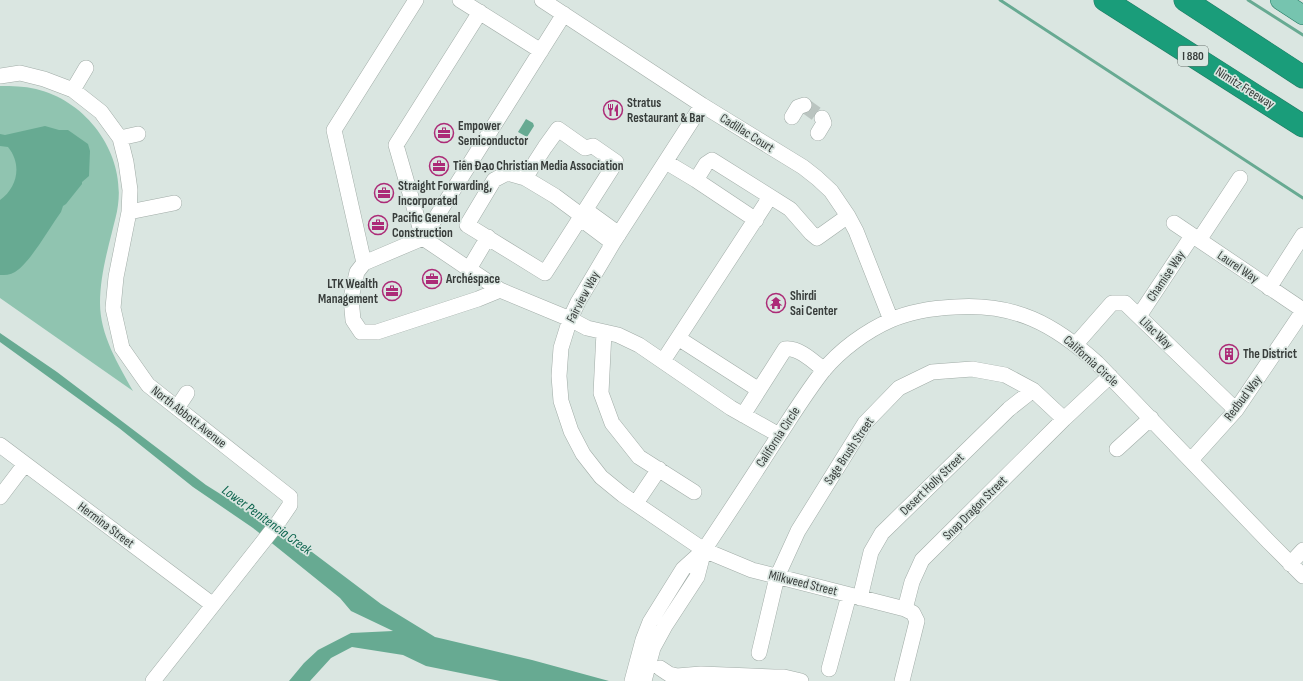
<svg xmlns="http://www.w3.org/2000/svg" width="1303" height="681" viewBox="0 0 1303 681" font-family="'Sofia Sans Condensed',sans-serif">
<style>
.green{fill:#90c4b0}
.water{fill:#67aa92}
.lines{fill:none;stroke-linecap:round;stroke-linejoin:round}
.stream{stroke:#67aa92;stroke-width:3}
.minor-tunnel{stroke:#bac4c0;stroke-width:15;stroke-dasharray:15 8;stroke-linecap:butt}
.minor-casing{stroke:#a1aca7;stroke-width:16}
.major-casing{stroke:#247b64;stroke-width:20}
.highway-casing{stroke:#247b64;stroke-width:23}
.minor{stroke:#fff;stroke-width:15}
.major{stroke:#76c4af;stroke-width:19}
.highway{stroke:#1a9d7a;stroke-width:22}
.labels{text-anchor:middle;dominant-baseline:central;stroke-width:3.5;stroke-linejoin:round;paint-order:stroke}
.shield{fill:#dae6e1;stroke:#69706d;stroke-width:1}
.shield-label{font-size:12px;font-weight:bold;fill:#383d3b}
.street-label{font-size:13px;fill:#383d3b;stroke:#dae6e1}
.poi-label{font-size:13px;font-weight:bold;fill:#383d3b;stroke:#dae6e1;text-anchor:start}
.water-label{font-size:14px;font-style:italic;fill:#0a634c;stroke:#dae6e1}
</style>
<rect width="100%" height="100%" fill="#dae6e1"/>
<path class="green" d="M0,86C12,86 24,86 36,89C87,101 125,153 118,205C117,214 114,223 112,232C106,255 100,280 100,303C100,335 118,364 133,391L0,298Z"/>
<path class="water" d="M526,119L533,123L534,126L527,137L518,132Z
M45,126L59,130H68L88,144L90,151L89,176L82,182V184L66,204L63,206L61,212C50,227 30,263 15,272C10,275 5,275 0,275V200C18,187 22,164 8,147L0,146V134L5,135Z
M0,333L57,372L206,485L308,549L381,604L435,637L532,660L609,681H500L426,666L403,655L352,647L331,658L310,681H289L304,663L318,650L351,633L393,631L351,611L340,598L253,528L193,487L119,428L0,342Z"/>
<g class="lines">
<path class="stream" d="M1000,0L1303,198
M1248,0L1303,35"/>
<path class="minor-tunnel" d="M804,105L822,118"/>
<g class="minor-casing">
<path id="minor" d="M416,0L334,130L364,263L423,238L564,14
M460,0L541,51
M542,0L702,105L803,167L817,178L831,191L848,216L856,231L891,320
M480,12L396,145L423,238L500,290L570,319L587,328L618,335L639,345L731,408L779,435
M0,76L20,73L44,79L73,90L101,112L120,138L126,162L130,190L129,212L116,277L113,308L122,348L148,385L290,497V505L277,524L153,681
M73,90L86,68
M702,105L613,243L578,302L570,319L561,348L559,376L561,401L571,431L583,454L601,477L623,495L704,550L752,570L905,609L913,613L917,621L902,681
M792,117L798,107L804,105
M818,133L824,123L822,118
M120,138L138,134
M666,162L696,180L706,164L712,160L790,209L811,233L817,238L848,216
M525,178L545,147L558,129L585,148L593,146L616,162L545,273L467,225L494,180L507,173L525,178L555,196L582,216L585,222L613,243
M696,180L756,220
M129,212L174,203
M585,215L590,213L619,234
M1174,223L1303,310
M1199,240L1240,178
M364,263L357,272L351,298L353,320L361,332H377L478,299L500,290
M469,269L488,237
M1269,288L1303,235
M1139,316L1192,236
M604,332L601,393L612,423L639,457L694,492
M678,338L759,390
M1076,344L1112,303H1125L1236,410
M663,361L770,197
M177,408L187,393
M743,415L785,349C799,347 814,362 824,370
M0,445L213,605
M1117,449L1151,418
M1191,460L1236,410L1303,311
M0,497L25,464
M636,503L659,469
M1290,564L1303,550
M860,598L871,552L882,533L1009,409L1033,390
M905,609L912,582L922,560L1064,419L1110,376
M759,653L777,577L798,531L865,423L899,388L932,372L972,369L1005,375L1033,390L1064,419
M660,668L669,674L677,676L701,674L774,677H784L801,681
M829,669L849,595
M632,681L643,640L650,622L683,569L704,550C728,514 751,479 774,443C790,419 805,394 823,371C840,350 866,331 891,320C909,312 935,308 955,307C1015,303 1054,324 1097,363L1269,542L1303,576
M644,681L653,648L665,626L697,577L704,550"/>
</g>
<g class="major-casing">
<path id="major" d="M1280,0L1303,15"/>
</g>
<g class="highway-casing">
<path id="highway" d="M1105,0L1303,126
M1185,0L1303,77"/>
</g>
<use href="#minor" class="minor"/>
<use href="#major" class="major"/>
<use href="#highway" class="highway"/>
</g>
<defs>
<g id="restaurant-ring" transform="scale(1)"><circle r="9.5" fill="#dae6e1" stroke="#ac2b77" stroke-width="1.5"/><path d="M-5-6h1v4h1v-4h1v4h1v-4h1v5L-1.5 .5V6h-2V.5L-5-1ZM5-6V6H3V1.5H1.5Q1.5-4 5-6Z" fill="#ac2b77"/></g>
<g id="office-ring" transform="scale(1)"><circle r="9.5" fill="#dae6e1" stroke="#ac2b77" stroke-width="1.5"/><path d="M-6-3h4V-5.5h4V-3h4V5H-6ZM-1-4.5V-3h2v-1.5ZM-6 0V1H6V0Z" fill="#ac2b77"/></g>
<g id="temple-ring" transform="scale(1)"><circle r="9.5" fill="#dae6e1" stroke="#ac2b77" stroke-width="1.5"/><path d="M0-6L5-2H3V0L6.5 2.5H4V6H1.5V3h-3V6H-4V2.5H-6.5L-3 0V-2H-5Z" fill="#ac2b77"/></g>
<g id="building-ring" transform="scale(1)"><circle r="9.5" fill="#dae6e1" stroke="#ac2b77" stroke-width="1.5"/><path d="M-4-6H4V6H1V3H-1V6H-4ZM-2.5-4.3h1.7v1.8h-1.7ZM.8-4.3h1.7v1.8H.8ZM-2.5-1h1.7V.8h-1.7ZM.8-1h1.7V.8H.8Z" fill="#ac2b77"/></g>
</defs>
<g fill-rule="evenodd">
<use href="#restaurant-ring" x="613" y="110"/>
<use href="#office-ring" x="444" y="133"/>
<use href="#office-ring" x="439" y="166"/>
<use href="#office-ring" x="384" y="193"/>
<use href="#office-ring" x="378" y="225"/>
<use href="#office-ring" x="432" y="279"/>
<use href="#office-ring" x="392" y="291"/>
<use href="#temple-ring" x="776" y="303"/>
<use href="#building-ring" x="1229" y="354"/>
</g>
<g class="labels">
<rect class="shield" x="1178" y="46" width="30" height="20" rx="3"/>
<g class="shield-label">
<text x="1193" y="56">I 880</text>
</g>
<g class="street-label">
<text transform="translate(1245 88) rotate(32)">Nimitz Freeway</text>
<text transform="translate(747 133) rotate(32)">Cadillac Court</text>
<text transform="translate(1238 267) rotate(34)">Laurel Way</text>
<text transform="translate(1166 276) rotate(-56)">Chamise Way</text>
<text transform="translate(583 297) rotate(-62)">Fairview Way</text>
<text transform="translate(1156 333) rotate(44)">Lilac Way</text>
<text transform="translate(1091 361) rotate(42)">California Circle</text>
<text transform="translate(1243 398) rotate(-53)">Redbud Way</text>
<text transform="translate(189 417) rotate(38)">North Abbott Avenue</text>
<text transform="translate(778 437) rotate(-57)">California Circle</text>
<text transform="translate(849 451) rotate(-56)">Sage Brush Street</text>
<text transform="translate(932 484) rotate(-44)">Desert Holly Street</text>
<text transform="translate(975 508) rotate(-45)">Snap Dragon Street</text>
<text transform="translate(106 525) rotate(37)">Hermina Street</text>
<text transform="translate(803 583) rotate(14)">Milkweed Street</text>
</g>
<g class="poi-label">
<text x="627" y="103">Stratus<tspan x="627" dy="15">Restaurant &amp; Bar</tspan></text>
<text x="458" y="126">Empower<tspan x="458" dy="15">Semiconductor</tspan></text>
<text x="453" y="166">Tiên Đạo Christian Media Association</text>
<text x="398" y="186">Straight Forwarding,<tspan x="398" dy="15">Incorporated</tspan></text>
<text x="392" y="218">Pacific General<tspan x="392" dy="15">Construction</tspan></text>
<text x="446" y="279">Archéspace</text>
<text x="378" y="284" text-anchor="end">LTK Wealth<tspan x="378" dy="15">Management</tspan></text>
<text x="790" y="296">Shirdi<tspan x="790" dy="15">Sai Center</tspan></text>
<text x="1243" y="354">The District</text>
</g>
<g class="water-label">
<text transform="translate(267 520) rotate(36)">Lower Penitencia Creek</text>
</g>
</g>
</svg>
